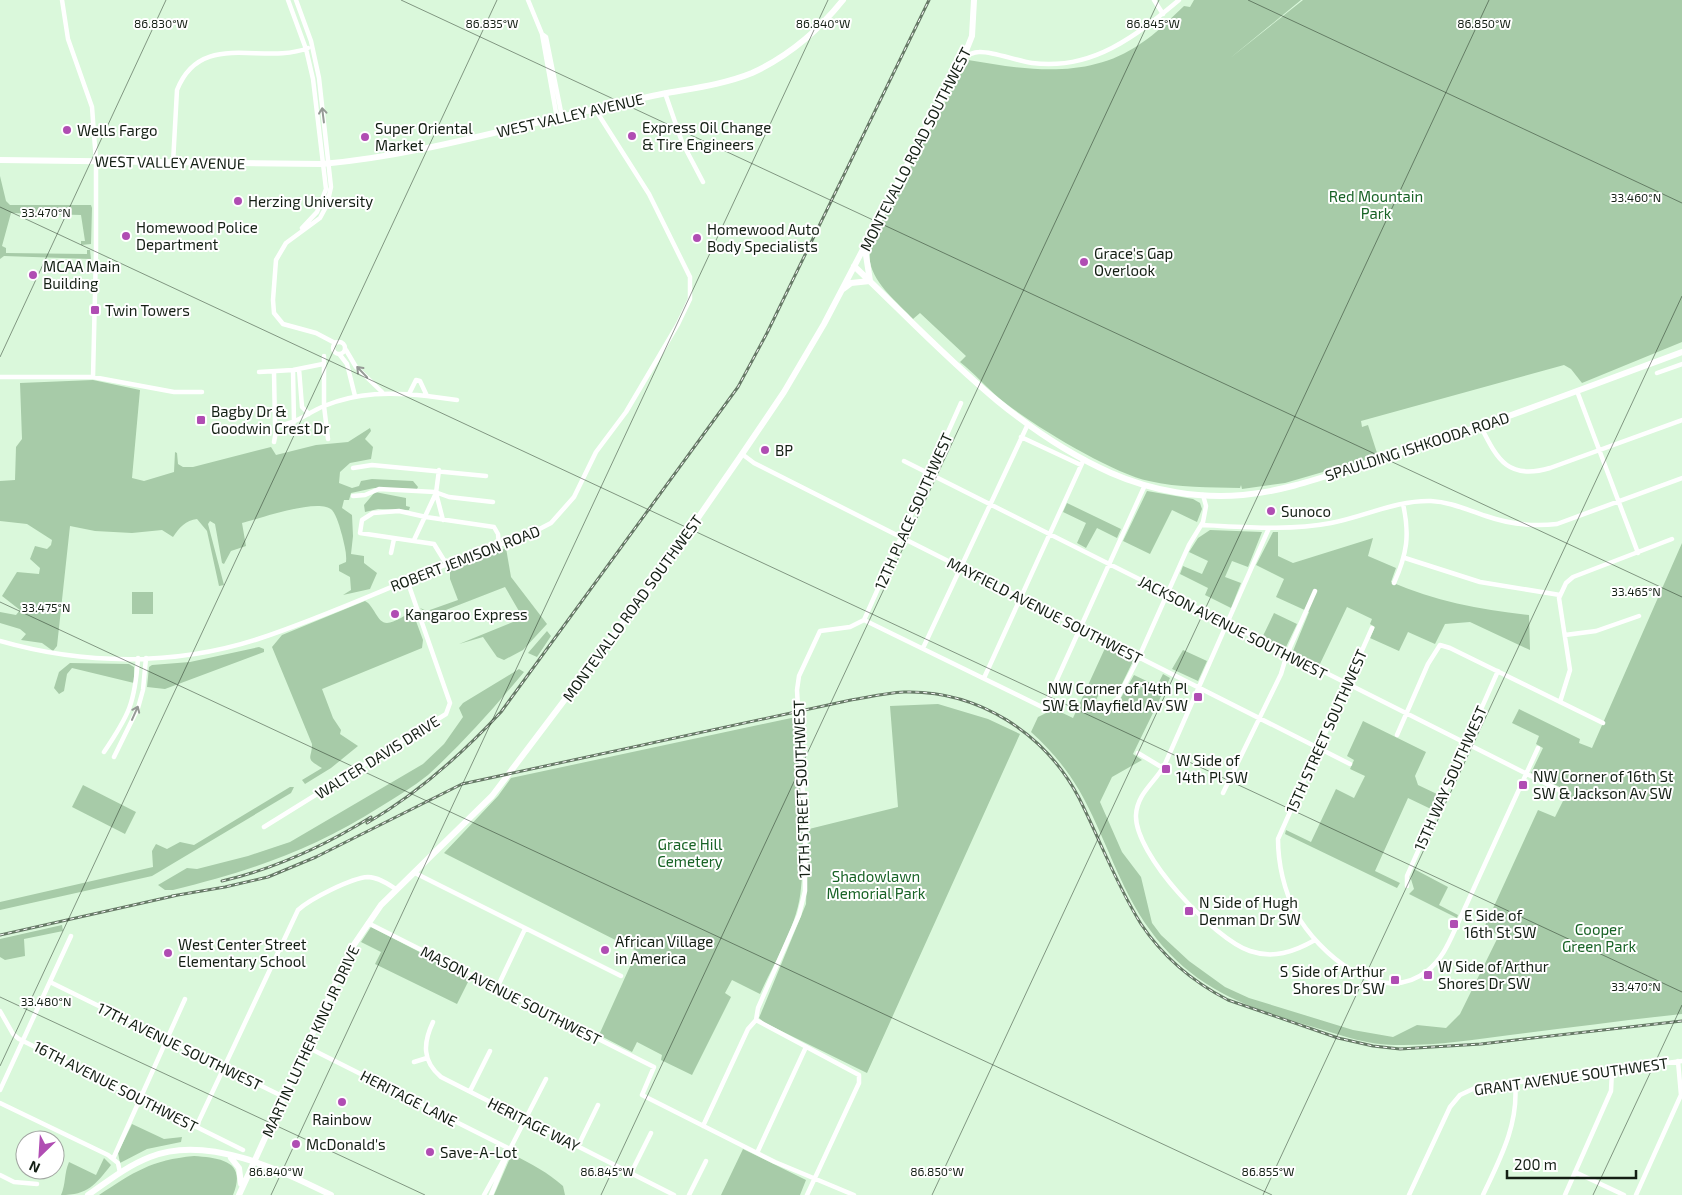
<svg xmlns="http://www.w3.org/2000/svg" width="1682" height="1195" viewBox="0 0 1682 1195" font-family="'Exo 2',sans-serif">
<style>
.green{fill:#a7cba8}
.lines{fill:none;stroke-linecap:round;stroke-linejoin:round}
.street{stroke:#fff;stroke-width:4.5}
.secondary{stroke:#fff;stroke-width:6}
.rail-casing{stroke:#677a67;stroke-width:3}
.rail{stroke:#fff;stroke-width:1;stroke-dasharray:4;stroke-linecap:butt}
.oneway{stroke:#959a95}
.ticks{fill:none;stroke:#141f14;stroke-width:1;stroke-opacity:0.45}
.poi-dot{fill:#b04db3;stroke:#fff;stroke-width:2}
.labels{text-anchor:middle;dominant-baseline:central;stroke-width:4;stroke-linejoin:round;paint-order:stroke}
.street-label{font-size:15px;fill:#141f14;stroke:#fff}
.poi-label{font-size:15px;fill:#141f14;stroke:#fff;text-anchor:start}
.park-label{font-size:15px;fill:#186326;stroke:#fff}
.ticks-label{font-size:12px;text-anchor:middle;fill:#141f14;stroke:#fff;stroke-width:4;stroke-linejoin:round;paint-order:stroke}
</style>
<rect width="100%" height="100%" fill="#daf8db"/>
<path class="green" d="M1194,0H1301L1229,59L1303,0H1682V342L1582,383L1571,369L1564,365L1361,421L1362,427L1368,425L1378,456L1285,483L1242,489L1241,485L1240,488C1209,487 1179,488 1149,481C1111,473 1029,423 999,398C986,387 974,373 960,362L966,356L920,313L913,319C898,303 874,284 870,262C868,250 876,235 880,224L968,60C1026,70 1088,80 1140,44C1156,34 1170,19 1184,6L1190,7Z
M0,176L6,201L10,205H91L92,208L91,244L81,245V241H85L81,215L11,213L2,246L6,248V253L87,254V250H90L91,259L4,256L0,259Z
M93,380L140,390L132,478L144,481L174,472L175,452L177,453L178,464L183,467H193L271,447L276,455L316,445L348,442L370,428L371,431L365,439L373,447L371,459L350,463L340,472L339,483L352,488L359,486L361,481L372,479L413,481L418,487L417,489L374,488L351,493L349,500H344L342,508L352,515L353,536L351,554L364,556V563L377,573L370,589L343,595L351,590L350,577L339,571V565L346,562C347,553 344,544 342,535C340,528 337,516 332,510C319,497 259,519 242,523L246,546L231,551L224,564L222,563L215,524L210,521L208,524L224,585L219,586L207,531L197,519C186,520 179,528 173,537L162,530L132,533L95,531L70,526L57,646L53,651L42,643L21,640L26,634L20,629L0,623V612L16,615L20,610L2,596L17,572L39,574L40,568L30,559L35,546L47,549L51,545L52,540L27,524L0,521V481L15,480L16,447L22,439L20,383Z
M1147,491L1193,499L1200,503L1202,509L1197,522L1172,510L1150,554L1123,541Z
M375,492L406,498V506L410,507L409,510L378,509L365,512L364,505Z
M1067,503L1121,529L1117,538L1097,528L1086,548L1077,543L1086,523L1063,512Z
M1210,530L1262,532L1248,567L1232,561L1225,577L1241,583L1231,608L1205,595L1208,588L1180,574L1183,566L1202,574L1208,561L1189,552L1198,538Z
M1273,532H1278V556L1293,563L1373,538L1368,556L1396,568L1391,582C1435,601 1481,610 1529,615L1530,650L1470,622L1445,624L1435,644L1408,632L1399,651L1370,638L1375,627L1370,624L1372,619L1347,607L1319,666L1293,651L1309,612L1276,597L1284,579L1256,565Z
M1682,543V1014C1625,1020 1568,1028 1510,1035C1472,1040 1433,1046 1394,1045C1369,1045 1344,1036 1320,1029C1251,1009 1194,991 1150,930C1119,888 1105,835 1079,790C1066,768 1050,749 1031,732L1038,717L1046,713L1050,707L1073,718L1106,646L1134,659L1117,694L1103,686L1096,700L1114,710L1134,675L1157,686L1163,674L1170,678L1133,754L1142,760L1112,777L1100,802L1122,852L1141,877L1152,923L1161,935L1189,961L1225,987L1249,998L1353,1030L1393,1037L1417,1025L1446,1028L1460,1014L1499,935L1484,928L1538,810L1555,817L1568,791L1531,773L1543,748L1536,744L1539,736L1512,723L1519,709L1580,739L1579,743L1592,748Z
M506,548L511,577L547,624L523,650L504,660L497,657L483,637L459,644L523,618L505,587L433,615H428L420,608L427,611L458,600L450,579V569Z
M132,592H153V614H132Z
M365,601C374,605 377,623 387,623C395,623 405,614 413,613L423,640L422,648L322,689L333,718L341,730L340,734L358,746L331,768L305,784L302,780L322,768C304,758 312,759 312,744L272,647L282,635Z
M1274,613L1297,624L1286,647L1283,648L1262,638Z
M547,631L551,636L537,657L528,653Z
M259,647L264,649V652L165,689L147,687L149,667L152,665L190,662Z
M1183,650L1207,661L1198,681L1172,669Z
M70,663L129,664L134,667V683L72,668L67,674L64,691L59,694L54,688L59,672Z
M519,669L524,672C494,708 463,743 428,775C413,787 396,797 380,807C312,850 251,871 173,890H165L158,885L187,868L197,869L248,856L290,842L423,764L444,744L463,717L459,708L463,703Z
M938,704L988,719L1020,734L867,1073L765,1023L759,1018L806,904L809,829L898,807L890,706Z
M796,717C799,770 807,836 801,888C798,925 775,961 760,994L732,980L725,993L731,997L692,1075L661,1060L662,1055L637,1042L632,1052L599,1035L637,951L444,853L498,796L511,778Z
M1363,721L1426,752L1415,776L1418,785L1439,795L1433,810L1408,798L1375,871L1400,883L1397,888L1285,834L1286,830L1311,842L1336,789L1354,798L1365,776L1350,769L1354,760L1347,756Z
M83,785L136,812L125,834L72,807Z
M290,787H294L291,793L152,876L0,910V902L153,867L152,851L156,844L167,849L180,842L194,845Z
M1414,869L1448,887L1439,905L1458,915L1457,918L1409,894L1414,889L1411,879Z
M62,925L63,931L24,939L25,956L5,960L0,957V939Z
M371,927L470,978L457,1004L375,964L381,952L361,942Z
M132,1124L164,1139L182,1137L181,1142L147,1149L120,1163L118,1153Z
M743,1149L806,1180L800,1195H721Z
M513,1155C531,1163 548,1173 563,1186L565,1195H494L511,1156Z
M194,1156C221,1158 247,1161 233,1195H99C134,1172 151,1160 194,1156Z
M104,1158L111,1165C95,1185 88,1195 61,1195C66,1184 64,1173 69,1162L96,1175Z"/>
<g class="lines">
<path class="street" d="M62,0L68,39L92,107L96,161V252L93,377
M288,0L306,49L313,79L326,189L317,212L302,228
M296,0L311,41L319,78L331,187L327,205L320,218L286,243L276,260L273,300L274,313L283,324L316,333L335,343
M528,0L542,34L546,37L562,117
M1154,0L1163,14
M542,34L557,118
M964,56C969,55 974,52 979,52C992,51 1017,61 1032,63C1092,71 1136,36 1179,0
M665,93L682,142L703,182
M173,163L177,90C201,29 263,66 308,48
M333 348a6 6 0 1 1 12 0a6 6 0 1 1-12 0Z
M346,350L356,367L382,392
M340,355L347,364L355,396
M324,356V406L328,439
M299,369L302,407L309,414
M293,370L294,422
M259,372L293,370L323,364
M274,372L275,426C295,425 307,413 324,406C358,392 391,392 427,396
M1657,373L1682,364
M0,377H93L174,392H202
M1577,391L1638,553
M409,394L416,380L420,381L427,396L457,400
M1481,427C1498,461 1509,480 1550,468L1682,420
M1021,437L1081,465
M274,442L277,426
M742,454L754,463L1350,764
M904,461L1563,792
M353,468L372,465L486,476
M436,493L443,520
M353,496L365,495L379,489L435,492L449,497L493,502
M1202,525C1245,527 1289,531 1331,523C1364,517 1396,500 1431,501C1451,502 1467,510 1486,516C1509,524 1532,527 1557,524L1682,478
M1269,528L1165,764C1156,782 1137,793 1136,815C1134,854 1214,939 1250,951C1273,959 1294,952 1315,940
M414,540L436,493L439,470
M391,553L394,539
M1405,558L1480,582L1560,595
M447,565L434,544L360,533L362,520L373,513L399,511L426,517L494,527L498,534L499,545
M1394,583C1407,554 1410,535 1403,504
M864,620L1044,708L1145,485
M864,620L961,403
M1372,628L1278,839C1278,863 1284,891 1296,913C1318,953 1381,1008 1427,971C1443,959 1450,940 1458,923L1538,748
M1565,635L1596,631L1639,616
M0,641C83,665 175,666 258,639C349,609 435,564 526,536L551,523L574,497L596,452L626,412L678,324L690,299V277L649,194L595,109
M923,648L1028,424
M984,678L1084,459
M1560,702L1570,670L1559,598L1566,583L1573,577L1672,539
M1113,707L1139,657L1189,545L1203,522L1206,506L1203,495
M1397,735L1428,664L1440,645L1450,648L1603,723
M104,752C129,715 135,703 138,658
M1138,753L1163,768
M114,757L138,708L143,690L146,658
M1223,793L1281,674L1287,654L1315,591
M264,827L446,714L450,703L407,580
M415,873L621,976
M1407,886V876L1498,671
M368,923L654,1067L642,1095L775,1162L854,1195
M50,982L284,1097
M497,988L525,929
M0,1011L13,1034L19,1039L243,1150
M756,1020L859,1075V1083L807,1195
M433,1022C423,1043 422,1061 441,1077L674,1195
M307,1047L510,1149
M414,1062L427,1058
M0,1090L71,936
M470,1091L490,1051
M0,1103L108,1155L118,1163L120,1173
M703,1126L748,1029L756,1020L758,1008L799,915L805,891V833L797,690L799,676L820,631L850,627L864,620
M196,1127L298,910C310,899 351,878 368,877C378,877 388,884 396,889
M578,1146L598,1105
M757,1153L806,1047
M113,1159L185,999
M1575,1172L1624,1195
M631,1173L651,1133
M0,1175L14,1182L37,1184
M484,1195L504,1159
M491,1195L510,1149L546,1079
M689,1195L706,1161
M1409,1195L1450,1107L1460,1095L1475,1088L1682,1061
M1483,1195C1500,1159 1519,1124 1515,1083
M1565,1195L1611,1091L1612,1070
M1636,1195L1681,1095L1678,1061"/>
<path class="secondary" d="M0,160L322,164C416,156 508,128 600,108C622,103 645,97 667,93C695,88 725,84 752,73C787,57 819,30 843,0
M854,266C934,342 1009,428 1111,473C1152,491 1199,499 1243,495C1288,491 1331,474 1374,461C1478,429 1580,390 1682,352
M843,289L851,283L870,281L866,255L867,245
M231,1158L239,1168L241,1184
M88,1195C108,1181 127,1166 150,1157C206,1134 281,1170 331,1195
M239,1195L351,949L381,905L492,796L653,583L738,460L784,392L824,324L964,56L972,36L974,0"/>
<g class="rail-casing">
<path id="rail" d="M367,823C417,794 461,755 501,712L738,387L767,333L929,0
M222,881C274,869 326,845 371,817
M172,896L225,887L268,877L316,857L462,784L851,700C869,697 886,693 904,692C978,690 1045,733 1079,798C1100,840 1116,884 1141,924C1163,957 1193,982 1228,1000L1338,1038L1373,1046L1400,1049L1481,1044L1682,1021
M0,935L178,895"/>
</g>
<use href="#rail" class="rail"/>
</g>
<defs><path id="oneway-shaft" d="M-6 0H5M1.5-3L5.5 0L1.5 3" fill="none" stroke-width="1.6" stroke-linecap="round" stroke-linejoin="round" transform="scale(1.25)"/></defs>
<g class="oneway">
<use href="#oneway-shaft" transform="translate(323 115) rotate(-97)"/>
<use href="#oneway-shaft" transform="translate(362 372) rotate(-134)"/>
<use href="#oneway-shaft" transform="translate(135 713) rotate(-66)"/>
</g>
<path class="ticks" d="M401,0L1682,597M1248,0L1682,203M0,207L1682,992M0,357L166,0M0,602L1272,1195M0,997L425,1195M0,1066L497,0M271,1195L828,0M601,1195L1159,0M932,1195L1489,0M1263,1195L1682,296M1593,1195L1682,1005"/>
<g class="poi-dot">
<circle cx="67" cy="130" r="5"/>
<circle cx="632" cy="136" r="5"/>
<circle cx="365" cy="137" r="5"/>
<circle cx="238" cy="201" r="5"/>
<circle cx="126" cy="236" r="5"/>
<circle cx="697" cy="238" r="5"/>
<circle cx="1084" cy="262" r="5"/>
<circle cx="33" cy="275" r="5"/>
<rect x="90" y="305" width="10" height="10" rx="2.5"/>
<rect x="196" y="415" width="10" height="10" rx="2.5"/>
<circle cx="765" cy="450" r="5"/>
<circle cx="1271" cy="511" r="5"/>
<circle cx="395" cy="614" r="5"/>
<rect x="1193" y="692" width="10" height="10" rx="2.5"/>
<rect x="1161" y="764" width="10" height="10" rx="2.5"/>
<rect x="1518" y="780" width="10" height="10" rx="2.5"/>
<rect x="1184" y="906" width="10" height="10" rx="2.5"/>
<rect x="1449" y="919" width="10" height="10" rx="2.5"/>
<circle cx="605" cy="950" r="5"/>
<circle cx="168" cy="953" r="5"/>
<rect x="1423" y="970" width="10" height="10" rx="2.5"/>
<rect x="1390" y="975" width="10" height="10" rx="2.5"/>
<circle cx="342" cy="1102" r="5"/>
<circle cx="296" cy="1144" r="5"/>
<circle cx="430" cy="1152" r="5"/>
</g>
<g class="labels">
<g class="street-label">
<text transform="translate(570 115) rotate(-13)">WEST VALLEY AVENUE</text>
<text transform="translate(915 149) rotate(-63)">MONTEVALLO ROAD SOUTHWEST</text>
<text transform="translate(170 162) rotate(1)">WEST VALLEY AVENUE</text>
<text transform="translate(1417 446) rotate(-18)">SPAULDING ISHKOODA ROAD</text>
<text transform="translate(913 511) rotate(-66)">12TH PLACE SOUTHWEST</text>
<text transform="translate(465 558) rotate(-21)">ROBERT JEMISON ROAD</text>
<text transform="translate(632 608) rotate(-54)">MONTEVALLO ROAD SOUTHWEST</text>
<text transform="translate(1045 610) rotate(27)">MAYFIELD AVENUE SOUTHWEST</text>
<text transform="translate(1233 627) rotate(27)">JACKSON AVENUE SOUTHWEST</text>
<text transform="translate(1326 731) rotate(-66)">15TH STREET SOUTHWEST</text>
<text transform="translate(377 757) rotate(-32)">WALTER DAVIS DRIVE</text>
<text transform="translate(1450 778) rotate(-66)">15TH WAY SOUTHWEST</text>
<text transform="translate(801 789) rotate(-92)">12TH STREET SOUTHWEST</text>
<text transform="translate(511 995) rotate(27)">MASON AVENUE SOUTHWEST</text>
<text transform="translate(310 1041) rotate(-65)">MARTIN LUTHER KING JR DRIVE</text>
<text transform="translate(180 1046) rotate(26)">17TH AVENUE SOUTHWEST</text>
<text transform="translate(1571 1076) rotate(-8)">GRANT AVENUE SOUTHWEST</text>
<text transform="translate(116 1086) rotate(27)">16TH AVENUE SOUTHWEST</text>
<text transform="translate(409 1098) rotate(27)">HERITAGE LANE</text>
<text transform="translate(534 1124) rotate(27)">HERITAGE WAY</text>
</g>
<g class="poi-label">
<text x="642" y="127">Express Oil Change<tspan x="642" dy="17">&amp; Tire Engineers</tspan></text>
<text x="375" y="128">Super Oriental<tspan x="375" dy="17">Market</tspan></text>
<text x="77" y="130">Wells Fargo</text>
<text x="248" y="201">Herzing University</text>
<text x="136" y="227">Homewood Police<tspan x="136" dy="17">Department</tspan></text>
<text x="707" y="229">Homewood Auto<tspan x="707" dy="17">Body Specialists</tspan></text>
<text x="1094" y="253">Grace's Gap<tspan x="1094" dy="17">Overlook</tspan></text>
<text x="43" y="266">MCAA Main<tspan x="43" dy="17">Building</tspan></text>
<text x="105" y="310">Twin Towers</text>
<text x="211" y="411">Bagby Dr &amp;<tspan x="211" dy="17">Goodwin Crest Dr</tspan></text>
<text x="775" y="450">BP</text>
<text x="1281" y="511">Sunoco</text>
<text x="405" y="614">Kangaroo Express</text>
<text x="1188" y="688" text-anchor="end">NW Corner of 14th Pl<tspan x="1188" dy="17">SW &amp; Mayfield Av SW</tspan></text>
<text x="1176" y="760">W Side of<tspan x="1176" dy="17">14th Pl SW</tspan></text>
<text x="1533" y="776">NW Corner of 16th St<tspan x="1533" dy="17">SW &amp; Jackson Av SW</tspan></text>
<text x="1199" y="902">N Side of Hugh<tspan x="1199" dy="17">Denman Dr SW</tspan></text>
<text x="1464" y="915">E Side of<tspan x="1464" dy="17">16th St SW</tspan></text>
<text x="615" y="941">African Village<tspan x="615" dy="17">in America</tspan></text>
<text x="178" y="944">West Center Street<tspan x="178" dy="17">Elementary School</tspan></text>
<text x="1438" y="966">W Side of Arthur<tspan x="1438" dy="17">Shores Dr SW</tspan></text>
<text x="1385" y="971" text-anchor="end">S Side of Arthur<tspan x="1385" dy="17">Shores Dr SW</tspan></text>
<text x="342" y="1119" text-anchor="middle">Rainbow</text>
<text x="306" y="1144">McDonald's</text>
<text x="440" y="1152">Save-A-Lot</text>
</g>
<g class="park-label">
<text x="1376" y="196">Red Mountain<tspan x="1376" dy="17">Park</tspan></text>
<text x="690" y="844">Grace Hill<tspan x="690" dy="17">Cemetery</tspan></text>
<text x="876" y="876">Shadowlawn<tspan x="876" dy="17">Memorial Park</tspan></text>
<text x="1599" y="929">Cooper<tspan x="1599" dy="17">Green Park</tspan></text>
</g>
</g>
<g class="ticks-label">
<text x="161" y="28">86.830°W</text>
<text x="492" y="28">86.835°W</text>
<text x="823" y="28">86.840°W</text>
<text x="1153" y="28">86.845°W</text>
<text x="1484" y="28">86.850°W</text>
<text x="1636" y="202">33.460°N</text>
<text x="46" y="217">33.470°N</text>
<text x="1636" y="596">33.465°N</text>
<text x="46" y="612">33.475°N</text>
<text x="1636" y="991">33.470°N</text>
<text x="46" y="1006">33.480°N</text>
<text x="276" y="1176">86.840°W</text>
<text x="607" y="1176">86.845°W</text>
<text x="937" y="1176">86.850°W</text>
<text x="1268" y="1176">86.855°W</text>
</g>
<g transform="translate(40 1155) rotate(205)"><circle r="24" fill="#ffffff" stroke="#a1a5a1"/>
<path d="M0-4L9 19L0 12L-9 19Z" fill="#b04db3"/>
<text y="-8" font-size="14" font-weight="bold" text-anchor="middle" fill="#141f14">N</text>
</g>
<path d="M1507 1170v8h129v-8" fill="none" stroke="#141f14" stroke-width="2.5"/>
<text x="1514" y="1170" font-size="15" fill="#141f14" stroke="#ffffff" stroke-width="4" paint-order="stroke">200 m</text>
</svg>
